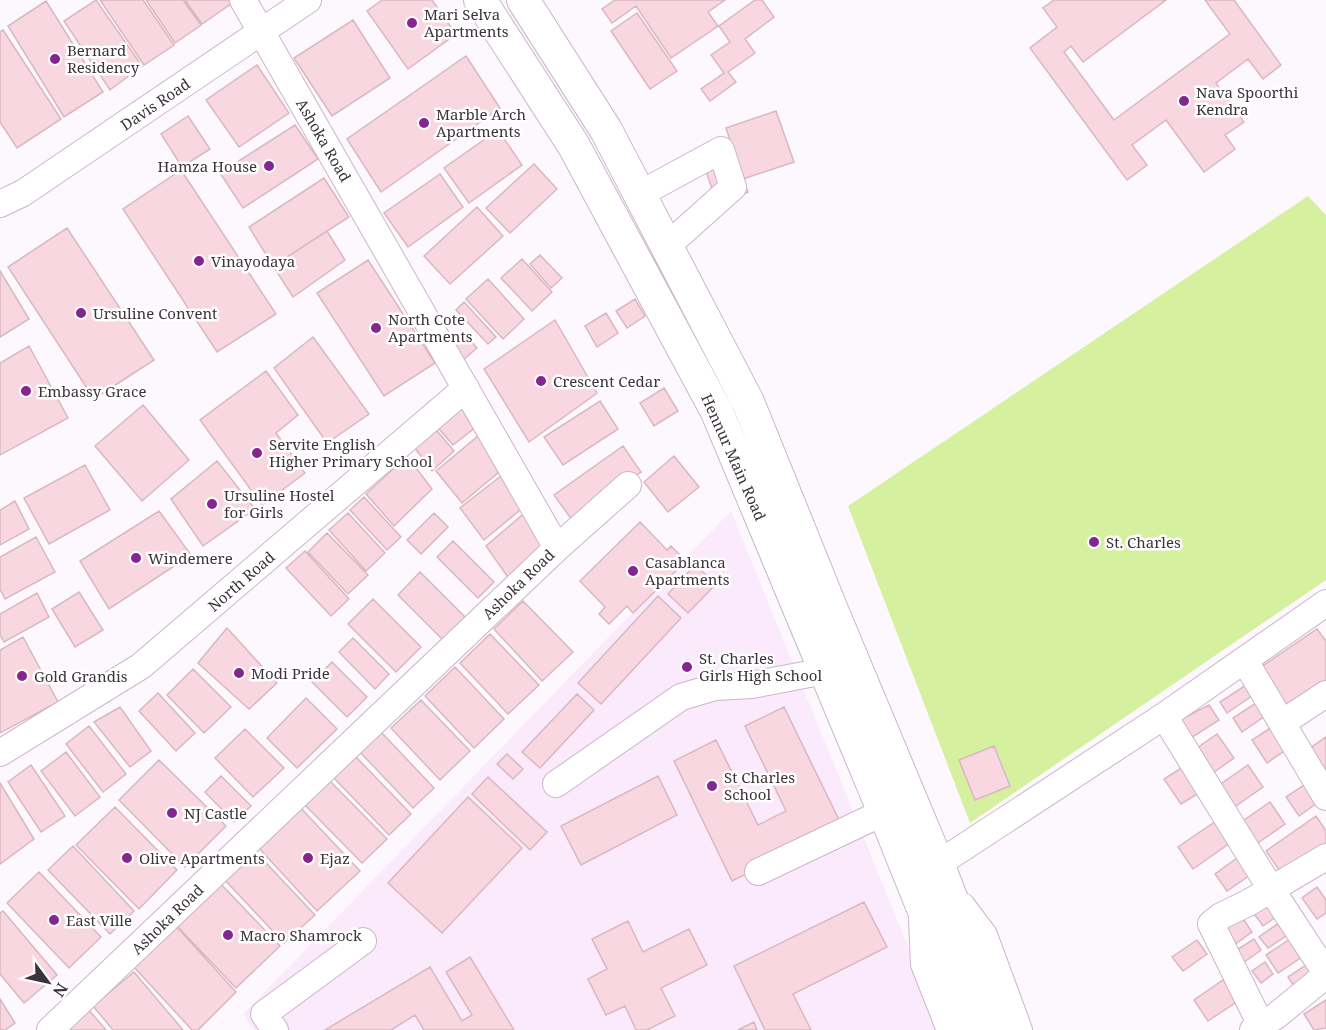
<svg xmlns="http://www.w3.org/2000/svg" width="1326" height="1030" viewBox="0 0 1326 1030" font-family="'Noto Serif',serif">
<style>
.built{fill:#fbeafb}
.green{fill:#d5f1a0}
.building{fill:#f9d7e0;stroke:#d8b8c0;stroke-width:1.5}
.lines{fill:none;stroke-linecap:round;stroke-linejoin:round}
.minor-casing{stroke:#cbb5cb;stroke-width:28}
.major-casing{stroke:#cbb5cb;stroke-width:34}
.minor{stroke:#fff;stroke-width:26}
.major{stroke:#fff;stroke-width:32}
.poi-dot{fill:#85258f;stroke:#fff;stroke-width:2}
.labels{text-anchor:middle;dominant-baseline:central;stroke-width:5;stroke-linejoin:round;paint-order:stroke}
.poi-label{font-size:15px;fill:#3c333c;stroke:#fff;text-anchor:start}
.street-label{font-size:15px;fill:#3c333c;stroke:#fff}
</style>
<rect width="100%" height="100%" fill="#fdf8fd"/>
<path class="built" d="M731,511L942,1030H254L243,1014Z"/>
<path class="green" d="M1308,196L1326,215V580L970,823L848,506Z"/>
<path class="building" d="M96,0L142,66L110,90L64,21Z
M100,0H143L174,45L144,65Z
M146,0H183L201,25L175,43Z
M185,0H235V1L202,24Z
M382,0H432L456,34L408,69L367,11Z
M615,0H725L708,12L718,26L671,58L636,6L612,23L602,9Z
M755,0H762L774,17L745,39L755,53L728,72L736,82L710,101L701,89L724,73L711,55L730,42L719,26Z
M1054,0H1166L1083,62L1071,46L1064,52L1114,120L1230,34L1205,0H1234L1281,65L1263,79L1248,59L1216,83L1244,122L1225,135L1235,149L1204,172L1166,120L1132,145L1147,165L1127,180L1030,48L1057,27L1043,8Z
M46,1L103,92L64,117L8,26Z
M637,13L677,71L650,89L611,31Z
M353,20L390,78L332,116L294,58Z
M3,30L61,119L17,148L0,122V32Z
M466,56L500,108L381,192L347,139Z
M257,65L289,113L239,147L206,100Z
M776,111L794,162L743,179L748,192L717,203L699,151L730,140L726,128Z
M188,116L210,149L182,167L161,134Z
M295,125L318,159L243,208L220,173Z
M498,130L522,165L469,203L444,168Z
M534,164L557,189L510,233L486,208Z
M181,170L276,314L217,352L123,209Z
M440,174L463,207L408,247L384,213Z
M324,178L349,217L273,266L249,227Z
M477,207L503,236L450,284L424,256Z
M67,228L154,360L94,399L8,267Z
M327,231L345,260L293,297L273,266Z
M540,255L562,278L551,288L530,264Z
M522,259L552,292L532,311L501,278Z
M368,260L435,363L384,396L317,293Z
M0,271L29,319L0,337Z
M488,279L524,319L503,339L466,299Z
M635,299L645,316L627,328L616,311Z
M464,302L496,337L488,344L456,310Z
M606,313L618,333L597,347L585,326Z
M555,320L597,393L529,442L484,369Z
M464,333L477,348L463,360L450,346Z
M313,337L369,414L327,443L274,368Z
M29,346L68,418L0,455V363Z
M266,371L298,415L276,433L305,473L262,505L200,420Z
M664,388L678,411L654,426L640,403Z
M465,395L481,423L453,445L433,422Z
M600,401L618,429L563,465L544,437Z
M143,405L189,460L142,501L95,446Z
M432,425L454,451L432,471L411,443Z
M484,431L506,466L462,503L436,471Z
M623,446L641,472L572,520L554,495Z
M407,456L432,489L394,526L366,494Z
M674,456L699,487L668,512L644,482Z
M217,461L255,509L203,546L171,499Z
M85,465L110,510L49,544L24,498Z
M506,472L526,505L484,540L460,508Z
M364,497L401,537L387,550L350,510Z
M15,501L29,529L0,545V510Z
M528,510L547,546L510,580L486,546Z
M159,511L191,555L109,609L80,561Z
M348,513L385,553L366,571L329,530Z
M434,513L448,527L421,554L407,540Z
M640,522L667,550L671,546L686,561L633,613L627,606L609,624L599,614L605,607L580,581Z
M327,533L368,575L348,594L308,552Z
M36,537L55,572L5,599L0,589V557Z
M453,541L494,582L478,598L437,557Z
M305,551L349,599L331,616L286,568Z
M695,565L716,584L688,613L668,594Z
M420,572L465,617L443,640L398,595Z
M79,592L103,630L75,647L52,609Z
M37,593L49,617L4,642L0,635V614Z
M658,596L681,618L601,704L578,683Z
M373,599L421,647L396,672L348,624Z
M523,601L573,652L542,681L494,629Z
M227,628L277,683L249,709L198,663Z
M1317,629L1326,641V690L1283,719L1255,671Z
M490,634L539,685L508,714L460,663Z
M23,637L58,702L0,733V650Z
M353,638L389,674L375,689L339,652Z
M332,662L367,697L347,717L312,682Z
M455,667L504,719L474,748L425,696Z
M193,669L231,707L204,733L167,695Z
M1249,683L1256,693L1227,713L1220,702Z
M158,693L195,733L176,751L139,711Z
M577,694L594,710L540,768L522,752Z
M306,698L337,729L297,768L267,738Z
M421,700L470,751L440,780L391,728Z
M1256,703L1265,716L1242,732L1233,718Z
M1209,705L1219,720L1191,738L1180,720Z
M120,707L151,751L130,767L94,722Z
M784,707L842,826L732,881L674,761L716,740L758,825L786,811L745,726Z
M89,726L126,774L103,792L66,744Z
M1272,727L1287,749L1267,763L1252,740Z
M245,729L284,768L253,797L215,758Z
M381,732L434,788L413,808L360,752Z
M1217,734L1234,758L1210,775L1193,751Z
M1326,737V786L1303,753Z
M994,746L1010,786L975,800L959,760Z
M66,752L100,797L75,816L41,771Z
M507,754L523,769L513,779L497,764Z
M356,757L411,814L389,835L334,778Z
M159,760L226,826L185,867L119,800Z
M31,765L65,816L41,832L8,782Z
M1248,765L1263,787L1230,810L1215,788Z
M1183,767L1199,793L1181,804L1164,779Z
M221,776L251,806L234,822L205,792Z
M658,776L677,815L581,865L561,826Z
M488,777L547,832L530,850L472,794Z
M328,779L387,839L362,863L303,803Z
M0,783L34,839L0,864Z
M1304,785L1317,803L1299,816L1286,797Z
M468,797L522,848L442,933L388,883Z
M1270,802L1285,824L1255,845L1240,823Z
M298,805L360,871L317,911L256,845Z
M115,807L177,870L139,909L76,845Z
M1316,816L1326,831V847L1284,877L1266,851Z
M1222,817L1237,838L1193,869L1178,847Z
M73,846L134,911L110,934L48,870Z
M253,849L315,915L284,943L223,878Z
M1244,853L1256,871L1227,891L1215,874Z
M39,872L101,937L69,968L7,903Z
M219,882L280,946L236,988L175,924Z
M1317,887L1326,900V913L1317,919L1302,898Z
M1270,899L1280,914L1263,926L1252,911Z
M864,902L887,947L793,994L811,1030H765L734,966Z
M3,911L57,975L24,1003L0,974V913Z
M1238,911L1252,932L1231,947L1216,926Z
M1283,920L1292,932L1268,948L1259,937Z
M628,921L643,952L689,929L707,965L661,988L675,1016L647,1030H636L625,1006L606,1015L588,979L607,969L592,939Z
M176,926L236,992L198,1030H192L133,966Z
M1254,939L1261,950L1240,965L1232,953Z
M1290,939L1302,957L1278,973L1266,955Z
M1197,940L1207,954L1183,971L1172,957Z
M470,957L514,1030H424L415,1015L391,1030H325L430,967L462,1021L472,1015L446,972Z
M1265,962L1273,974L1261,983L1252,971Z
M1309,963L1315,971L1293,985L1288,977Z
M134,972L183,1030H113L93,1006Z
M1223,980L1238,1001L1208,1021L1194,1000Z
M0,999L15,1023L5,1030H0Z
M1326,1000V1028L1314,1030L1304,1014Z
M88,1009L106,1030H66Z
M754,1022L757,1030H738Z"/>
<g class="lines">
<g class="minor-casing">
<path id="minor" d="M640,194L721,150L733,187L667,246
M0,204L23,193L308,0
M557,548L628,485
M1245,661L1326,797
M1164,716L1271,889L1326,973
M1282,723L1326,694
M0,753L141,666L466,388
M556,784L681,697L715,687L752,685L825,671
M938,864L1164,716L1326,603
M758,872L884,812
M962,906L984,935L1019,1030
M922,919L924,964L950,1030
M1261,1025L1211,924L1221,916L1248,903L1326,857
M50,1030L557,548L243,0
M275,1030L264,1014L363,941
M1253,1030L1276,1016L1326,975"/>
</g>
<g class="major-casing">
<path id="major" d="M480,0L574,146L717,412L884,812L972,1030
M523,0L606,130L748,402L832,610L938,864L1003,1030"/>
</g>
<use href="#minor" class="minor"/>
<use href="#major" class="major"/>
</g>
<g class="poi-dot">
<circle cx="412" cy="23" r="6"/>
<circle cx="55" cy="59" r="6"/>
<circle cx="1184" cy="101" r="6"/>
<circle cx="424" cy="123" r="6"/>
<circle cx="269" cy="166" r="6"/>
<circle cx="199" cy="261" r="6"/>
<circle cx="81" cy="313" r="6"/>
<circle cx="376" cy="328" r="6"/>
<circle cx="541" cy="381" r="6"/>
<circle cx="26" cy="391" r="6"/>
<circle cx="257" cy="453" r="6"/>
<circle cx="212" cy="504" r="6"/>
<circle cx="1094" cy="542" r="6"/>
<circle cx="136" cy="558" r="6"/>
<circle cx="633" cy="571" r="6"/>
<circle cx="687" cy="667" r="6"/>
<circle cx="239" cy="673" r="6"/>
<circle cx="22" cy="676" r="6"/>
<circle cx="712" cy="786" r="6"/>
<circle cx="172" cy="813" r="6"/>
<circle cx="127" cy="858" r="6"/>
<circle cx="308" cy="858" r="6"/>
<circle cx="54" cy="920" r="6"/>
<circle cx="228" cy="935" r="6"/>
</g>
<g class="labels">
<g class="poi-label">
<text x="424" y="14">Mari Selva<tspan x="424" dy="17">Apartments</tspan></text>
<text x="67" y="50">Bernard<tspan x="67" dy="17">Residency</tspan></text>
<text x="1196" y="92">Nava Spoorthi<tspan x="1196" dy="17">Kendra</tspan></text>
<text x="436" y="114">Marble Arch<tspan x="436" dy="17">Apartments</tspan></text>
<text x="257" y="166" text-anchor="end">Hamza House</text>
<text x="211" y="261">Vinayodaya</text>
<text x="93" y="313">Ursuline Convent</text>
<text x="388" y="319">North Cote<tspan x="388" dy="17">Apartments</tspan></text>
<text x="553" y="381">Crescent Cedar</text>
<text x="38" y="391">Embassy Grace</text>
<text x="269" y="444">Servite English<tspan x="269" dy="17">Higher Primary School</tspan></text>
<text x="224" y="495">Ursuline Hostel<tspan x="224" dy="17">for Girls</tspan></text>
<text x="1106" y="542">St. Charles</text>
<text x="148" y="558">Windemere</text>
<text x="645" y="562">Casablanca<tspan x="645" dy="17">Apartments</tspan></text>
<text x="699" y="658">St. Charles<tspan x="699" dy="17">Girls High School</tspan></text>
<text x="251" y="673">Modi Pride</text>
<text x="34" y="676">Gold Grandis</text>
<text x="724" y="777">St Charles<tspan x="724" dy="17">School</tspan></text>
<text x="184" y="813">NJ Castle</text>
<text x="139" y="858">Olive Apartments</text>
<text x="320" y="858">Ejaz</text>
<text x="66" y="920">East Ville</text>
<text x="240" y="935">Macro Shamrock</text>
</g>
<g class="street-label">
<text transform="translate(155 104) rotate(-34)">Davis Road</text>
<text transform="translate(324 140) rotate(60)">Ashoka Road</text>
<text transform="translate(734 457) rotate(66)">Hennur Main Road</text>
<text transform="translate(241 581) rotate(-41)">North Road</text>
<text transform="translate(518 584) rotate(-44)">Ashoka Road</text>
<text transform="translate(167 919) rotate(-44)">Ashoka Road</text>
</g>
</g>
<g transform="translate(48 982) rotate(123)" stroke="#ffffff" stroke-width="4.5" paint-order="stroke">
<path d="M0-4.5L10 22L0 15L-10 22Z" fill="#3c333c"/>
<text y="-9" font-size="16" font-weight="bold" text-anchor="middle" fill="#3c333c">N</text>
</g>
</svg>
